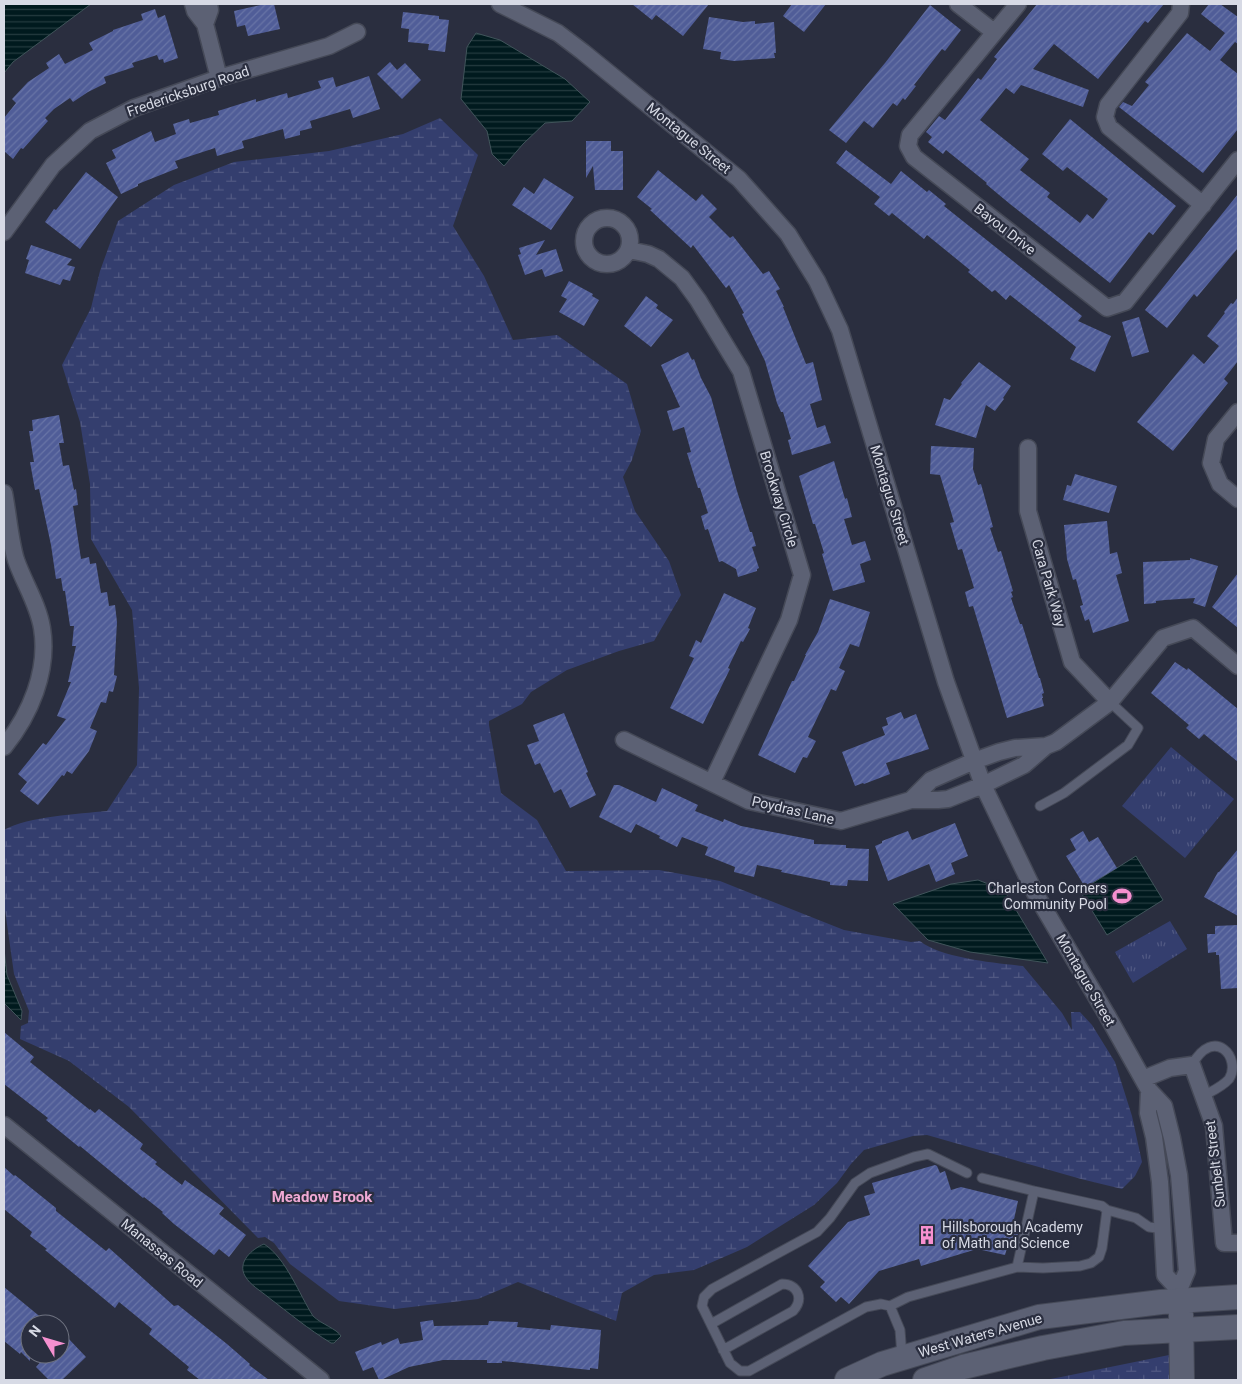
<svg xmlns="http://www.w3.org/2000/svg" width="1242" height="1384" viewBox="0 0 1242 1384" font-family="Roboto,sans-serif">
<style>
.wetland{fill:url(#wetland-marsh)}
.park{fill:url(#park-tufts)}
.water{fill:url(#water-rules);stroke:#40545a}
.building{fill:url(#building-hatch)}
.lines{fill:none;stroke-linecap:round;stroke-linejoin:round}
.lane-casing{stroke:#454957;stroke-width:11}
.street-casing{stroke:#454957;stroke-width:19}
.secondary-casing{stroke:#454957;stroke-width:26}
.lane{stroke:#5c6174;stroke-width:9}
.street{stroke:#5c6174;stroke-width:16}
.secondary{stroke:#5c6174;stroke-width:24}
.labels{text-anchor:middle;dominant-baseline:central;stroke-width:4.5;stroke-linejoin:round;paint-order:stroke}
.street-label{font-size:14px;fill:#d7dae5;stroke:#2a2e3f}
.poi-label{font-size:14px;fill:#d7dae5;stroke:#2a2e3f;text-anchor:end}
.neighbourhood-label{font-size:15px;font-weight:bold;fill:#f0a9d4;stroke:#2a2e3f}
</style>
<defs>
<pattern id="wetland-marsh" width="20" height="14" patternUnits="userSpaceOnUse" patternTransform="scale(1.25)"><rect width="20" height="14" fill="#343e6e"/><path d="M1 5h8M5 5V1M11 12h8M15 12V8" fill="none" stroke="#515983"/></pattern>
<pattern id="park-tufts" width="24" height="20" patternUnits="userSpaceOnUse" patternTransform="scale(1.25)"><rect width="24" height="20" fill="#343e6e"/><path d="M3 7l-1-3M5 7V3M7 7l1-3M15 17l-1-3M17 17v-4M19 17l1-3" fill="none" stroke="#515983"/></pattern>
<pattern id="water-rules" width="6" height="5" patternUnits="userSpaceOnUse" patternTransform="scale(1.25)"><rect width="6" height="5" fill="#001a1e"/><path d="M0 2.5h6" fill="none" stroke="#243b3f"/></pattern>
<pattern id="building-hatch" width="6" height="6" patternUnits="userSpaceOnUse" patternTransform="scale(1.25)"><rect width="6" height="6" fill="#505d98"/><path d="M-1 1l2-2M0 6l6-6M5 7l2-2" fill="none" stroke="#6874a6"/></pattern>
</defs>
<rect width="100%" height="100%" fill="#2a2e3f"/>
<path class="wetland" d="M440,118L478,155L453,226L484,276L513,340L557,335L627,384L641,431L632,460L623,477L635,511L669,561L681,595L654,641L619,651L567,670L531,692L522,704L489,721V725L501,793L537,820L566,871L659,870L720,881L844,930L911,942L920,941C941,958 995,963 1023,966L1062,1013L1072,1030L1071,1012H1080L1092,1025L1115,1062L1132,1116L1142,1162L1135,1176L1122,1189L1081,1179L927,1135L913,1136L864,1150L851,1164L837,1183L814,1205L747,1247L694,1270L654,1275L622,1293L616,1321L518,1282L478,1299L395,1309L339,1301L290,1264L274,1243L265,1237L258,1238L129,1107L69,1061L20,1039L21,1026L28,1023L29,1011L14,974L4,903V830C29,816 78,814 107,811L137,765L139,688L132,610L91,539L90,484L80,422L62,365L91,308L100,271L118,221L174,185L234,162L329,151L403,134Z
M1174,1354L1173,1380H1045L1061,1377Z"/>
<path class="park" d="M1171,747L1234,799L1185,858L1122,806Z
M1170,921L1187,949L1133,983L1115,952Z"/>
<path class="water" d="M4,4H91L13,62L4,73Z
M476,33L500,40L565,79L590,102L572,121L545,123L523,144L504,166L492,154L487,131L461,99L467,47Z
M1136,856L1163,900L1107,935L1080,891Z
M978,880L1004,890L1048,963L970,952L928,940L893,904L951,884Z
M4,949L7,975L22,1011L21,1020L4,1003Z
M264,1244C286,1258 299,1294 313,1316C321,1324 337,1329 341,1336L334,1343H331C308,1329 289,1313 268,1297C261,1291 250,1285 245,1276C237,1262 252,1249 264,1244Z"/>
<path class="building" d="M265,4H274L280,29L248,36L245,25L237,27L234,11Z
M632,4H709L683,36L656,15L652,20Z
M792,4H826L804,32L783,16Z
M1037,4H1164L1148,23L1145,21L1098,79L1054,44L1033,69L1089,90L1083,107L1021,85L1014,94L1006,88L980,120L1029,159L1020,170L1050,193L1047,197L1080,223L1087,214L1093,219L1108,199L1067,167L1063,171L1042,154L1070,119L1176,206L1153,235L1149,232L1110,283L1010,204L986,184L987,183L946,150L943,154L928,142L932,137L926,132L939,116L945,120L978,78L981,80L997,59L994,57Z
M1209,4H1220L1238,17V44L1235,42L1220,60L1238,74V129L1203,173L1119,107L1123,102L1132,106L1149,85L1145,82L1187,33L1210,51L1225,33L1201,14Z
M930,5L961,30L945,51L942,49L914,85L916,86L905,100L903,98L897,106L893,103L873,128L864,121L846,143L829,130L885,63Z
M155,9L158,18L165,15L178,58L164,63L163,59L159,60L157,55L132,63L134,67L104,77L106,83L88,92L73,102L70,98L54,109L45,118L48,121L23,149L21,148L13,159L4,151V118L16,103L12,99L28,82L49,68L46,63L59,54L65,64L93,50L89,43L113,31V30L143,20L141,14Z
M403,12L439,16V19L449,20L445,52L428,50L429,44L408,42L409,29L401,28Z
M709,17L743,22L755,21V24L774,22L776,53H774L775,58L734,61L720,59L721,52L703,49Z
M390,62L397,70L405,63L421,80L402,99L377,74Z
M369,76L380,109L353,118L350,109L310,121L312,128L300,131V135L285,139L283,129L242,141L244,148L217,156L215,148L175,161L178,168L138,184V186L121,194L106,163L116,158L112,150L151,131L155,142L176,134L173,124L189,119L190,123L219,115L218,111L256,99V102L287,93L288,98L321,88L318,81L333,77L336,87Z
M586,141H611V151H623V190H595L593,166L586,178Z
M846,150L891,184L901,171L927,192L929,190L946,204L944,206L1082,316L1078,321L1111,336L1095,372L1070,359L1076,347L1010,295L1006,300L995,290L992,292L968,272L970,270L927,235L924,239L892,213L889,216L874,204L880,197L836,163Z
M658,170L696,201L702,194L717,209L709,217L730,238L733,236L763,274L769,271L780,289L776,291L784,307H783L806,364L813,362L822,400L810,404L817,428L825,425L831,443L792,455L788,440L791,439L783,412H781L777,403L765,361L742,314L744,313L729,285L726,288L693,245L691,248L650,210L652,209L637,197Z
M86,172L118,197L80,249L45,222L54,209L56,210Z
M544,178L574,197L551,230L512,205L524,187L534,194Z
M1238,194V248L1197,297L1194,294L1167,328L1145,310Z
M545,240L536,255L556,249L563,271L545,277L542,269L525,275L518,255L521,254L519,248Z
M31,245L72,259L67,265L75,267L70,281L63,279L60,285L25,273L29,260L26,259Z
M569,281L593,294L592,296L599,300L584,326L559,312L567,299L561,296Z
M646,296L658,305L656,308L673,320L651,347L624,326Z
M1238,297V361L1224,379L1228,383L1173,451L1137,422L1193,354L1204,364L1219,346L1207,336L1225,313L1224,312L1231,303L1233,304Z
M1139,317L1149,352L1132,357L1122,322Z
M688,352L692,360L694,359L701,378L711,397L737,491L750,532H752L756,546L752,547L759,568L757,569V571L738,577L736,569L722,561L719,562L708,529L705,530L701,516L708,513L700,488H698L687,453L691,452L684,427L673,431L667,411L680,407L661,365Z
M979,362L1011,386L1003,398L1004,399L995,411L986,405L976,438L935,425L944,398L950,400L962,384L961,383Z
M59,415L64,443H59L63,466L69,465L74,490L76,489L78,505L73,506L81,559L89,557L90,564L96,563L101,593L107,592L109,606L115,605L117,622L114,675L117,676L113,692L109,691L106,703L101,702L90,728L97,731L89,751L72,774L67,771L64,776L62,775L38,805L20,791L27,782L18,774L43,743L46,745L66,719L57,716L71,682H68L76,646H72L74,626H70L65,591H63L61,578L56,579L51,545L39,489L35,490L30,462H34L29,431H33L32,420Z
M931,446L974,448L973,469L978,485L981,484L993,527L990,528L998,552L1001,551L1013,591L1011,592L1013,597L1011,598L1020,624H1022L1039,678H1040L1044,693L1042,694L1043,698H1042L1044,706L1007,718L973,606L969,607L965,592L974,588L962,549L958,550L950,523L954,522L940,475L930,474Z
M834,461L845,499L847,498L852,517L844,519L852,545L865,541L871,560L860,564L865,582L833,591L822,554L824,553L815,524H813L799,476Z
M1075,474L1117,486L1109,513L1063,500L1067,485L1071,486Z
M1107,521L1110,554L1117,552L1122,573L1116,575L1129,621L1093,633L1089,619L1085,621L1080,606L1083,605L1076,579L1073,580L1067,559L1064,525Z
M1190,558L1218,566L1205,607L1193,603L1195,598L1165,600L1156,601V603L1144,604L1143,562L1190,560Z
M1238,573V628L1212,607Z
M724,593L756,608L748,628L750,629L743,642L741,641L728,668L730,669L703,724L670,708L694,658L689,656L696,640L701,643Z
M830,599L870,612L859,647L850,644L839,668L845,671L836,691L831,689L808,737L816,741L807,758L803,757L795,773L758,755L792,681H794L806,655H805L818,632Z
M1175,662L1187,670L1188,668L1238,709V762L1204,734L1199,739L1186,728L1189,725L1151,693Z
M901,712L904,719L916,714L929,749L886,763L890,774L864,784L863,783L855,786L842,752L885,735L882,727L888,725L886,718Z
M564,713L588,772L586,773L596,795L570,808L561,789L554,793L540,763L535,765L527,745L539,741L533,725Z
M614,785H619L656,802L662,788L698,805L695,811L723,822L724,819L741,826L814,840V844L846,845V848L869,849L868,881L848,880L847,886L830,885V882L781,872L782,870L757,865L754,877L734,872L735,867L705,855L708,847L682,837L677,847L659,838L660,836L636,824L631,833L599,817Z
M955,823L968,856L951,863L955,874L936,882L929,864L888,881L875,846L882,843V841L908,831L912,840Z
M1083,831L1089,842L1098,837L1117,868L1085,887L1066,856L1076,850L1070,839Z
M1238,849V916L1204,897L1218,872H1219Z
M1238,925V988L1221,989L1219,955H1216V952L1208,953L1207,934H1215V926Z
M4,1032L34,1057L30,1062L90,1110V1109L95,1113L99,1109L143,1144L140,1149L157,1162L155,1164L182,1185L185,1180L224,1208L219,1214L246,1235L229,1257L219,1249L214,1255L174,1224L162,1213L163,1212L144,1197L143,1198L80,1146L79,1147L46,1120L48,1118L4,1084Z
M935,1165L937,1166L940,1173L945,1171L951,1190L961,1187L1018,1201L1013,1224L1020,1225L1015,1246L1008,1245L1005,1255L977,1249L921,1266L919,1259L879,1271L849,1304L841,1297L836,1302L820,1287L825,1282L808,1266L848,1222L870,1215L864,1196L875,1193L872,1183Z
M4,1167L14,1176L15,1175L56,1208V1211L106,1251L109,1248L174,1306L178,1305L227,1344L250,1364L249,1365L269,1380H200L187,1370L189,1367L149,1334L152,1329L119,1302L115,1308L103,1298L45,1250L47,1249L30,1236L32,1232L4,1209Z
M4,1287L49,1324H30V1361L21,1352L20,1354L4,1341Z
M433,1320L434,1326L488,1325L489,1321L518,1322L517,1327L550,1330L551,1325L601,1330L598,1369L590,1368V1370L502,1361V1363H487V1360H443L409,1367L381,1380H379L373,1367L363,1371L355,1352L381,1342L382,1345L398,1338L400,1344L423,1340L420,1322Z
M66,1336L86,1357L62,1380H49L36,1367L48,1354H60V1342Z"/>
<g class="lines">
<g class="lane-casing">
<path id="lane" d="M1040,806L1064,793L1128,745L1138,728L1110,702
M1192,1065C1214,1025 1242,1058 1229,1079C1222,1087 1212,1091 1203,1096
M967,1173L928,1154L914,1157L870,1173L855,1183L830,1218L817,1232L712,1289L704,1297L702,1306L730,1363L740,1371H749L866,1307L881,1304L890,1306L908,1297L1017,1267L1043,1268L1080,1266L1091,1263L1099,1257L1102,1248L1107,1210
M982,1178L1034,1191L1102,1206L1107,1210L1136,1218L1149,1227L1164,1229
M1017,1267L1034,1191
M890,1306L900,1330L902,1356
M711,1324L782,1284C798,1284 804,1299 793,1311L723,1350"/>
</g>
<g class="street-casing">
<path id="street" d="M193,4L195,11L205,24L219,78
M500,4L558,33L583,52L739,179L788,234L817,281L840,330L946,682L983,785L1035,893L1107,1015L1149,1090L1164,1106L1172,1138L1179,1175L1187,1271L1179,1290L1180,1301
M958,4L994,32
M1018,4L910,135L908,146L914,157L1107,308L1125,302L1238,160
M1181,4L1180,13L1108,105L1105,117L1109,127L1203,205
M205,24L210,10L209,4
M584 241a23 23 0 1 1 46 0a23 23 0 1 1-46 0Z
M4,232L53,165L90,131L134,108L219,78L329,46L357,32
M629,250L648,254L659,259L682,278L698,300L741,371L802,575L789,620L712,782
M1238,412L1216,439L1211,463L1220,484L1238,499
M1028,448V511L1072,662L1110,702
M4,493C8,513 10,541 16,560C24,583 38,604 42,628C49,671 30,715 4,747
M624,740L749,801L841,821L911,800H938L948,799L983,785L1024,765L1046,746L1056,742L1110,702L1163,638L1193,628L1238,666
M911,800L931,780L974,761L999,752L1015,748L1046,746
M1143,1079L1170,1068L1192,1065L1214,1126L1224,1243H1238
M1149,1090L1148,1113L1154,1137L1160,1182L1165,1275L1179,1290
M4,1125L321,1380"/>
</g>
<g class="secondary-casing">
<path id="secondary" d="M1181,1315L1182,1380
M847,1380L882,1364L1039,1317L1161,1302L1238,1297
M925,1380L963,1367L1043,1348L1124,1333L1238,1327"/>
</g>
<use href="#lane" class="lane"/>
<use href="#street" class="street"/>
<use href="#secondary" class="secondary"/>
</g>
<defs>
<g id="stadium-bare" transform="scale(1.5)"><path d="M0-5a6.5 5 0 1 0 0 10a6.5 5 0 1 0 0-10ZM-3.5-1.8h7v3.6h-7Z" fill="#f690d0" stroke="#2a2e3f" stroke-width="2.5" paint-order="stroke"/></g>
<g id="building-bare" transform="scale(1.5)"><path d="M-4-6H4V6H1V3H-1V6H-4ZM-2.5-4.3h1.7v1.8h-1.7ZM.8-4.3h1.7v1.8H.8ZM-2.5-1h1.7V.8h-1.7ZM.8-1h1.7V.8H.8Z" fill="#f690d0" stroke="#2a2e3f" stroke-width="2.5" paint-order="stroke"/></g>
</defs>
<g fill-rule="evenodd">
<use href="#stadium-bare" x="1122" y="896"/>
<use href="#building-bare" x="927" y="1235"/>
</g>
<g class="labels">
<g class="street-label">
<text transform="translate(188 91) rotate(-19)">Fredericksburg Road</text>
<text transform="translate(689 138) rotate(39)">Montague Street</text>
<text transform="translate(1005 229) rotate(38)">Bayou Drive</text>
<text transform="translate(890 495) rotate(73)">Montague Street</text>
<text transform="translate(779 499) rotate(73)">Brookway Circle</text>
<text transform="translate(1049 583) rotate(74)">Cara Park Way</text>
<text transform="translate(793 810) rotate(13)">Poydras Lane</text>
<text transform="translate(1086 980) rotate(60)">Montague Street</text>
<text transform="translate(1215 1164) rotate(-97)">Sunbelt Street</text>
<text transform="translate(162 1253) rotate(39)">Manassas Road</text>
<text transform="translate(980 1335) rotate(-16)">West Waters Avenue</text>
</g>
<g class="poi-label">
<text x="1107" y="888">Charleston Corners<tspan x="1107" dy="16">Community Pool</tspan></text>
<text x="942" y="1227" text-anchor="start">Hillsborough Academy<tspan x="942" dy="16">of Math and Science</tspan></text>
</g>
<g class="neighbourhood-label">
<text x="322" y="1197">Meadow Brook</text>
</g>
</g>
<rect width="1242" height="1384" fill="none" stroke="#d7dae5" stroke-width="10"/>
<g transform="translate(45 1339) rotate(308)"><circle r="24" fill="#2a2e3f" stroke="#6f7381"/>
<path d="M0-4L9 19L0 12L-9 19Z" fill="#f690d0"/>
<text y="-8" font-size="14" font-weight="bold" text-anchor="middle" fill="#d7dae5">N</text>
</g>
</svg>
